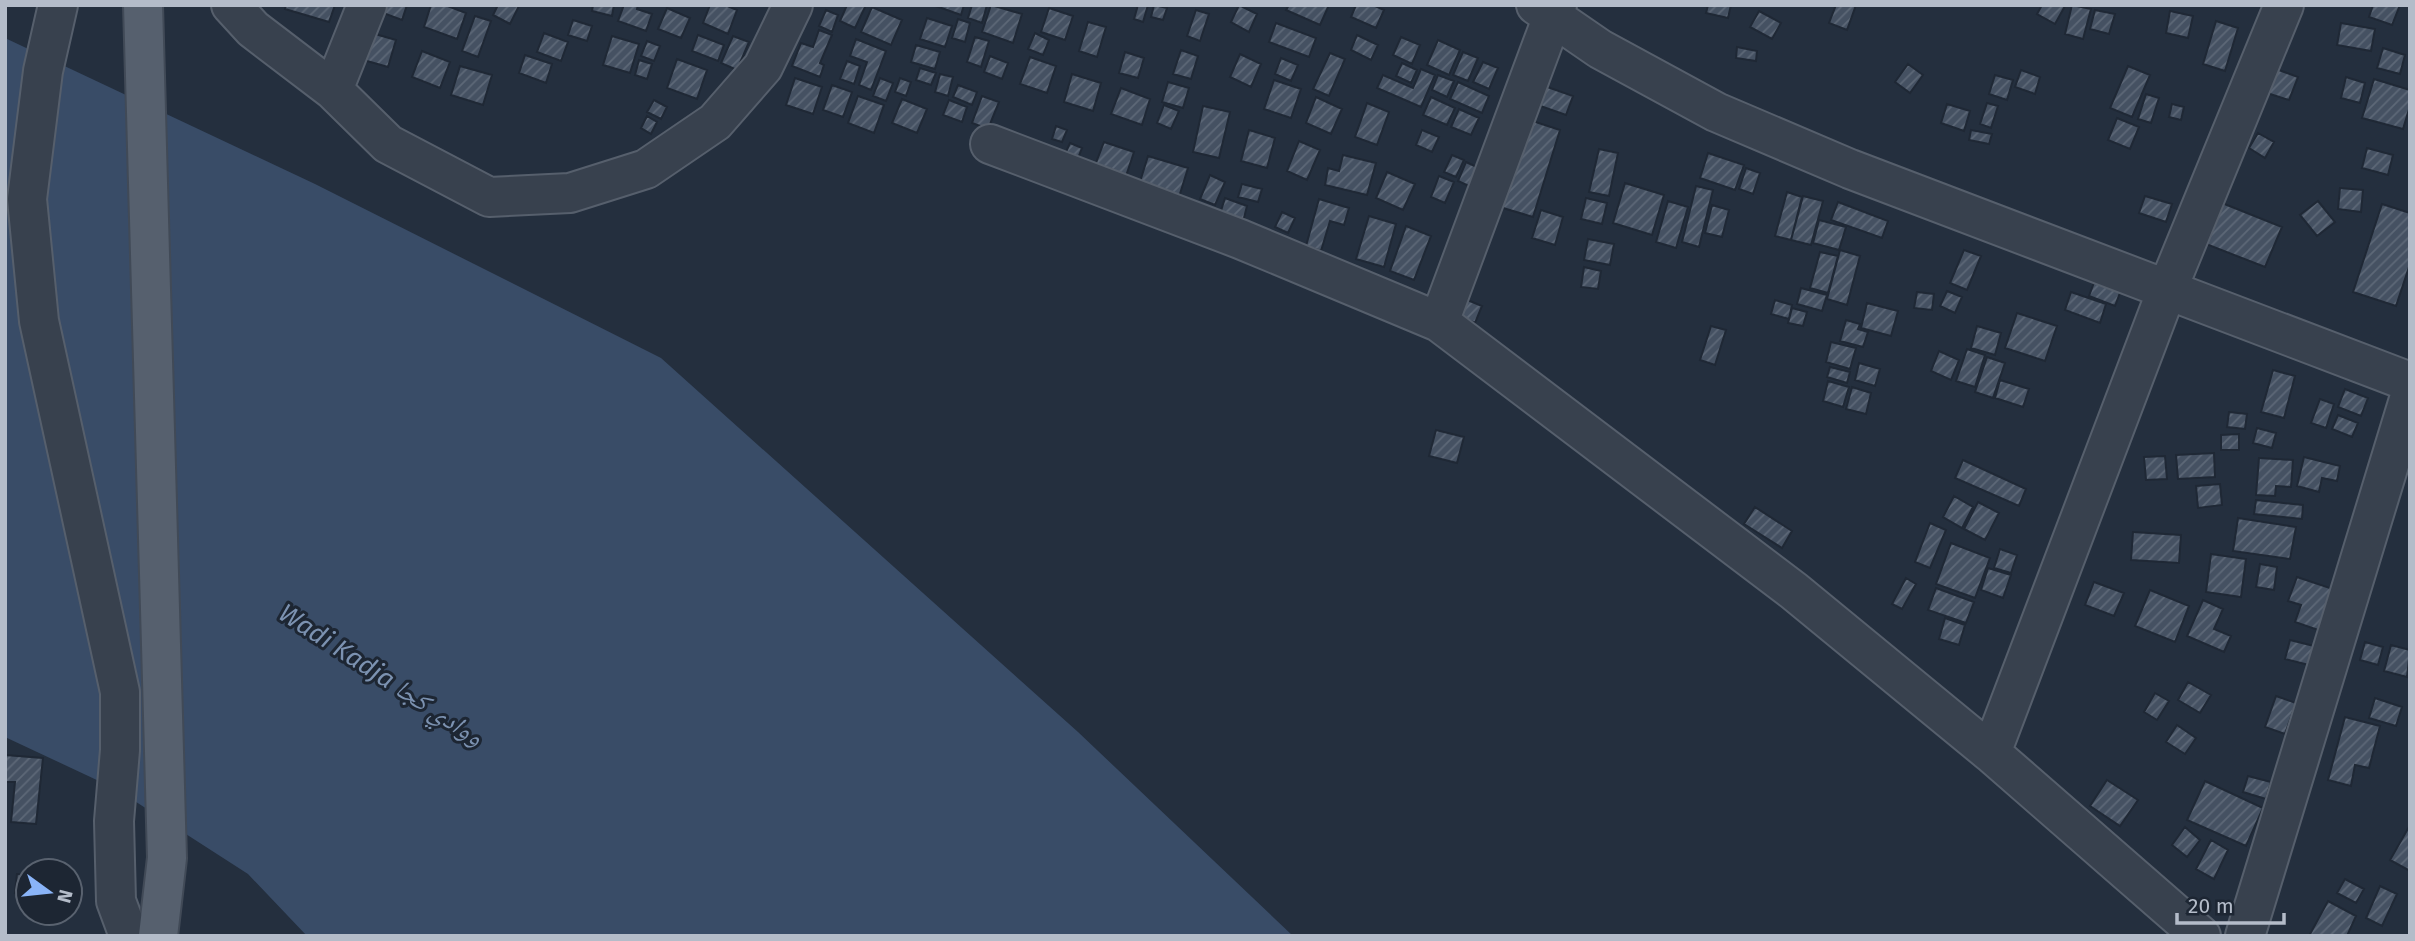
<svg xmlns="http://www.w3.org/2000/svg" width="2415" height="941" viewBox="0 0 2415 941" font-family="'Fira Sans','Noto Naskh Arabic',sans-serif">
<style>
.water{fill:#394c67}
.building{fill:url(#building-hatch);stroke:#1f2835;stroke-width:2}
.lines{fill:none;stroke-linecap:round;stroke-linejoin:round}
.minor-casing{stroke:#565f6c;stroke-width:42}
.major-casing{stroke:#414a57;stroke-width:42}
.minor{stroke:#38414e;stroke-width:38}
.major{stroke:#56606e;stroke-width:38}
.labels{text-anchor:middle;dominant-baseline:central;stroke-width:6;stroke-linejoin:round;paint-order:stroke}
.water-label{font-size:26px;font-style:italic;fill:#7c92b1;stroke:#1d2633}
</style>
<defs>
<pattern id="building-hatch" width="6" height="6" patternUnits="userSpaceOnUse" patternTransform="scale(1.75)"><rect width="6" height="6" fill="#455162"/><path d="M-1 1l2-2M0 6l6-6M5 7l2-2" fill="none" stroke="#5d6877"/></pattern>
</defs>
<rect width="100%" height="100%" fill="#242f3e"/>
<path class="water" d="M5,38L315,184L661,358L1078,732L1293,936H307L248,874L116,789L5,737Z"/>
<path class="building" d="M286,5H335L329,22L285,9Z
M377,5H407L402,20L375,10Z
M431,5H445L466,13L457,39L424,27Z
M498,5L519,6L510,24L493,15Z
M593,5H614L612,16L592,11Z
M624,5H638L637,9L652,14L646,31L618,21Z
M710,5H725L737,10L728,34L703,23Z
M847,5H866L855,28L840,21Z
M933,5H964L961,15Z
M972,5H987L982,23L968,18Z
M991,5L1022,14L1013,43L982,32Z
M1138,5H1148L1143,22L1134,19Z
M1154,5L1167,8L1163,20L1151,17Z
M1239,5L1257,14L1249,32L1231,22Z
M1289,5H1329L1320,25L1286,10Z
M1356,5H1373L1384,10L1376,28L1351,17Z
M1708,5H1731L1728,18L1706,13Z
M1836,5H1856L1847,30L1829,23Z
M2042,5H2064L2065,6L2055,24L2037,14Z
M2072,5L2091,9L2083,39L2065,34Z
M2373,5H2400L2392,25L2369,17Z
M872,7L902,20L891,45L861,32Z
M667,8L690,18L681,38L658,29Z
M1049,8L1073,16L1065,40L1041,32Z
M826,10L838,15L832,32L819,26Z
M1196,10L1209,14L1200,41L1187,36Z
M2095,10L2115,14L2109,34L2090,29Z
M1759,11L1781,23L1772,39L1750,27Z
M2170,11L2193,16L2188,38L2166,33Z
M475,16L491,21L478,57L462,51Z
M927,18L952,26L945,47L920,39Z
M958,19L970,23L965,42L952,38Z
M573,20L592,26L587,41L568,35Z
M2216,21L2238,28L2225,71L2203,64Z
M1088,22L1106,27L1097,57L1079,51Z
M1276,23L1316,38L1309,57L1269,42Z
M2341,23L2375,29L2371,51L2337,45Z
M819,30L832,35L820,63L824,65L820,77L792,66L801,43L813,47Z
M368,32L396,40L388,67L360,59Z
M544,33L568,42L561,61L537,52Z
M1035,33L1049,40L1043,55L1028,49Z
M698,35L724,45L718,61L692,51Z
M1357,35L1378,45L1371,60L1351,50Z
M612,36L639,44L630,73L603,65Z
M733,36L749,42L737,70L721,63Z
M975,37L989,41L981,67L967,62Z
M1401,37L1420,45L1412,64L1393,55Z
M856,39L886,51L871,90L859,85L867,62L850,56Z
M1438,40L1460,50L1449,75L1427,65Z
M647,41L660,46L654,61L641,56Z
M916,45L940,52L935,69L911,62Z
M1737,47L1757,51L1756,61L1736,58Z
M2383,48L2405,55L2400,74L2377,68Z
M1181,50L1198,56L1191,79L1173,74Z
M422,51L450,62L440,88L412,77Z
M1125,52L1144,58L1138,78L1119,73Z
M1463,52L1478,58L1468,81L1453,75Z
M1330,53L1345,59L1329,96L1313,89Z
M1240,54L1261,64L1251,87L1230,77Z
M525,55L552,64L546,83L519,73Z
M990,56L1008,63L1002,79L984,72Z
M1030,57L1056,66L1047,93L1020,84Z
M1281,58L1298,65L1291,81L1275,74Z
M677,59L707,70L697,99L667,88Z
M639,60L652,64L647,79L635,75Z
M847,61L860,66L854,84L840,79Z
M1483,62L1498,68L1489,89L1473,82Z
M1402,63L1417,70L1411,83L1396,76Z
M1908,64L1923,75L1910,93L1895,82Z
M460,66L492,75L483,105L451,95Z
M2128,66L2150,75L2132,117L2110,108Z
M920,68L936,73L931,85L916,80Z
M1421,69L1435,75L1421,107L1377,88L1383,75L1413,88Z
M2276,69L2298,77L2289,100L2267,93Z
M2021,70L2040,77L2035,94L2015,87Z
M940,74L953,77L948,96L935,92Z
M1072,74L1101,83L1093,111L1064,102Z
M1438,75L1454,81L1447,97L1432,90Z
M1995,75L2013,80L2007,100L1989,94Z
M2346,77L2365,83L2360,103L2341,98Z
M795,78L822,87L813,114L786,105Z
M880,78L893,83L886,101L873,96Z
M900,78L911,82L906,96L895,92Z
M2374,79L2410,90V106L2403,129L2362,118Z
M1274,80L1301,89L1291,118L1264,109Z
M1168,82L1189,88L1183,108L1162,102Z
M1458,82L1489,96L1482,113L1450,99Z
M1536,83L1573,96L1566,115L1529,102Z
M832,85L852,92L843,117L823,110Z
M958,85L977,92L972,105L953,97Z
M1121,88L1150,99L1142,125L1111,114Z
M2146,94L2159,98L2151,123L2138,119Z
M858,96L884,105L874,133L848,123Z
M982,96L999,102L988,129L972,123Z
M1316,97L1342,109L1331,134L1306,123Z
M1431,97L1455,108L1447,125L1423,115Z
M902,99L927,109L917,133L892,123Z
M654,100L667,107L661,119L647,112Z
M949,100L967,107L962,122L943,115Z
M1367,103L1389,112L1377,145L1355,137Z
M1987,103L1998,106L1991,128L1980,124Z
M1947,104L1970,111L1964,131L1941,123Z
M2172,104L2184,107L2181,120L2169,117Z
M1164,105L1179,111L1171,129L1157,123Z
M1203,106L1230,112L1219,158L1193,152Z
M1459,109L1479,118L1471,135L1451,127Z
M647,116L657,122L651,134L641,128Z
M1520,117L1560,130L1533,217L1493,205Z
M2117,118L2139,127L2130,149L2108,140Z
M1056,126L1067,130L1062,142L1052,139Z
M1249,130L1275,138L1267,168L1241,161Z
M1422,130L1439,137L1432,152L1416,145Z
M1971,130L1992,134L1989,144L1969,140Z
M2258,133L2274,142L2265,158L2249,148Z
M1299,141L1320,150L1307,180L1287,171Z
M1104,142L1134,152L1125,179L1094,168Z
M1070,143L1082,148L1078,158L1065,154Z
M2367,148L2393,155L2388,175L2362,168Z
M1599,149L1618,153L1609,196L1589,192Z
M1708,153L1744,165L1735,190L1700,178Z
M1343,155L1376,163L1367,195L1325,185L1328,168L1339,171Z
M1452,155L1464,160L1456,177L1444,172Z
M1148,156L1188,168L1179,197L1139,185Z
M1466,162L1479,168L1471,187L1458,181Z
M1746,168L1760,173L1753,194L1739,189Z
M1387,172L1415,184L1403,210L1376,198Z
M1210,175L1225,182L1215,205L1200,199Z
M1439,176L1454,182L1445,203L1431,197Z
M1625,183L1664,195L1652,235L1613,223Z
M1242,184L1262,189L1258,202L1238,197Z
M1696,186L1713,190L1699,247L1682,242Z
M2340,188L2363,190L2361,212L2338,209Z
M1787,192L1802,197L1791,240L1775,236Z
M1803,196L1823,201L1811,245L1791,240Z
M2145,196L2172,204L2166,222L2139,213Z
M1225,198L1247,206L1243,222L1220,214Z
M1586,198L1607,203L1602,224L1581,219Z
M1319,199L1349,208L1344,225L1330,221L1321,251L1306,246Z
M1668,201L1688,207L1676,248L1656,242Z
M2318,201L2335,222L2317,236L2300,215Z
M1838,202L1888,221L1882,238L1831,220Z
M2222,203L2282,227L2265,267L2206,244Z
M2382,204L2410,213V264L2396,306L2353,292Z
M1712,205L1729,210L1722,237L1705,233Z
M1541,210L1563,217L1555,245L1532,238Z
M1282,212L1295,218L1288,233L1275,227Z
M1369,216L1396,224L1384,267L1356,259Z
M1819,220L1846,227L1839,250L1813,243Z
M1406,226L1431,236L1414,280L1390,271Z
M1588,239L1614,244L1610,265L1584,260Z
M1840,250L1860,256L1847,305L1827,299Z
M1964,250L1981,256L1967,290L1950,283Z
M1820,252L1838,256L1828,293L1810,288Z
M1584,267L1601,271L1598,289L1581,287Z
M2095,280L2121,290L2115,306L2089,296Z
M1801,288L1827,295L1822,311L1797,304Z
M1947,291L1962,297L1955,313L1940,306Z
M1917,292L1934,294L1932,310L1914,308Z
M2071,292L2106,304L2100,323L2065,310Z
M1465,299L1482,306L1475,323L1458,316Z
M1775,300L1792,305L1789,319L1771,314Z
M1867,303L1898,311L1891,336L1861,328Z
M1792,308L1807,312L1803,326L1788,323Z
M2017,313L2057,326L2045,361L2005,348Z
M1846,320L1860,324L1858,329L1868,332L1863,347L1840,341Z
M1711,326L1726,330L1715,365L1700,360Z
M1977,326L2001,333L1995,355L1971,348Z
M1831,342L1856,348L1850,369L1826,362Z
M1967,349L1985,355L1975,387L1956,381Z
M1939,351L1959,360L1951,380L1931,371Z
M1987,357L2005,363L1993,398L1975,392Z
M1859,363L1880,369L1875,386L1855,380Z
M1830,367L1850,372L1847,383L1827,377Z
M2273,370L2295,376L2284,418L2261,412Z
M2000,380L2029,389L2023,407L1995,398Z
M1828,381L1849,387L1843,407L1823,401Z
M1852,387L1871,393L1866,414L1846,409Z
M2345,389L2368,398L2361,416L2338,407Z
M2320,399L2334,404L2326,428L2311,423Z
M2229,412L2247,414L2245,429L2227,427Z
M2338,415L2358,423L2352,437L2332,429Z
M2257,428L2276,433L2272,448L2253,443Z
M1436,430L1464,437L1457,463L1429,456Z
M2239,434V450H2221V435Z
M2214,453L2215,477L2178,479L2176,455Z
M2165,456L2167,479L2146,480L2144,457Z
M2304,457L2340,466L2337,481L2322,478L2319,492L2297,486Z
M2259,458L2293,460L2291,487L2276,486L2275,496L2256,495Z
M1963,460L2026,489L2019,506L1955,478Z
M2220,484L2222,505L2198,508L2196,486Z
M1954,496L1973,507L1962,528L1943,517Z
M2256,500L2303,505L2302,519L2254,514Z
M1978,502L1999,513L1985,540L1964,529Z
M1755,507L1792,531L1782,548L1744,524Z
M2238,518L2296,527L2290,559L2233,551Z
M1930,523L1946,530L1930,568L1915,562Z
M2133,532L2181,535L2179,563L2131,560Z
M1951,543L1990,558L1975,598L1936,584Z
M2000,549L2017,555L2011,573L1994,568Z
M2211,554L2246,559L2241,597L2206,592Z
M2260,564L2277,567L2274,590L2256,587Z
M1988,568L2011,575L2003,598L1981,590Z
M2297,577L2333,589L2318,630L2295,622L2301,605L2288,601Z
M1906,578L1916,584L1902,609L1892,604Z
M2094,582L2124,593L2114,616L2085,605Z
M1936,588L1974,602L1966,623L1928,610Z
M2150,590L2189,606L2175,642L2135,626Z
M2203,600L2223,609L2214,629L2231,636L2224,652L2187,636Z
M1945,618L1965,625L1959,645L1939,639Z
M2290,640L2314,646L2309,665L2285,659Z
M2365,642L2383,647L2378,665L2360,660Z
M2391,645L2410,650L2407,677L2384,671Z
M2188,682L2211,695L2200,713L2178,700Z
M2155,693L2169,701L2157,720L2144,712Z
M2276,696L2296,703L2285,734L2265,727Z
M2375,698L2402,707L2396,726L2369,718Z
M2345,717L2380,726L2369,768L2355,765L2351,786L2328,780Z
M2177,725L2196,738L2185,754L2166,742Z
M5,755L43,758L36,824L11,822L15,782H5Z
M2248,776L2271,782L2266,799L2243,792Z
M2107,780L2138,800L2120,826L2090,806Z
M2205,781L2263,808L2246,846L2187,820Z
M2410,825V871L2390,860Z
M2185,827L2200,840L2187,857L2172,845Z
M2211,840L2228,850L2214,879L2196,869Z
M17,874L28,875V894L15,893Z
M2345,879L2364,889L2356,903L2337,893Z
M2380,886L2397,894L2382,926L2366,918Z
M2328,901L2356,916L2347,936H2309Z"/>
<g class="lines">
<g class="minor-casing">
<path id="minor" d="M58,5L43,71L27,199L39,321L120,692V750L114,821L116,901L129,936
M231,5L253,29L333,90L388,144L489,197L570,193L646,169L715,122L763,67L793,5
M1536,5L1600,49L1716,112L1850,169L2410,382
M333,90L367,5
M990,144L1240,239L1439,322L1794,591L1991,753L2201,936
M1439,322L1557,5
M1991,753L2167,290L2284,5
M2245,936L2410,396"/>
</g>
<g class="major-casing">
<path id="major" d="M143,5L167,858L158,936"/>
</g>
<use href="#minor" class="minor"/>
<use href="#major" class="major"/>
</g>
<g class="labels">
<g class="water-label">
<text transform="translate(381 675) rotate(33)">Wadi Kadja ووادي كجا</text>
</g>
</g>
<rect width="2415" height="941" fill="none" stroke="#b4bcc9" stroke-width="14"/>
<g transform="translate(49 892) rotate(105)"><circle r="33" fill="#1d2633" stroke="#59626f" stroke-width="2"/>
<path d="M0-5L12 26L0 18L-12 26Z" fill="#8ab4f8"/>
<text y="-10" font-size="19" font-weight="bold" text-anchor="middle" fill="#b4bcc9">N</text>
</g>
<path d="M2177 913v10h107v-10" fill="none" stroke="#b4bcc9" stroke-width="3.5"/>
<text x="2188" y="913" font-size="21" fill="#b4bcc9" stroke="#1d2633" stroke-width="5" paint-order="stroke">20 m</text>
</svg>
